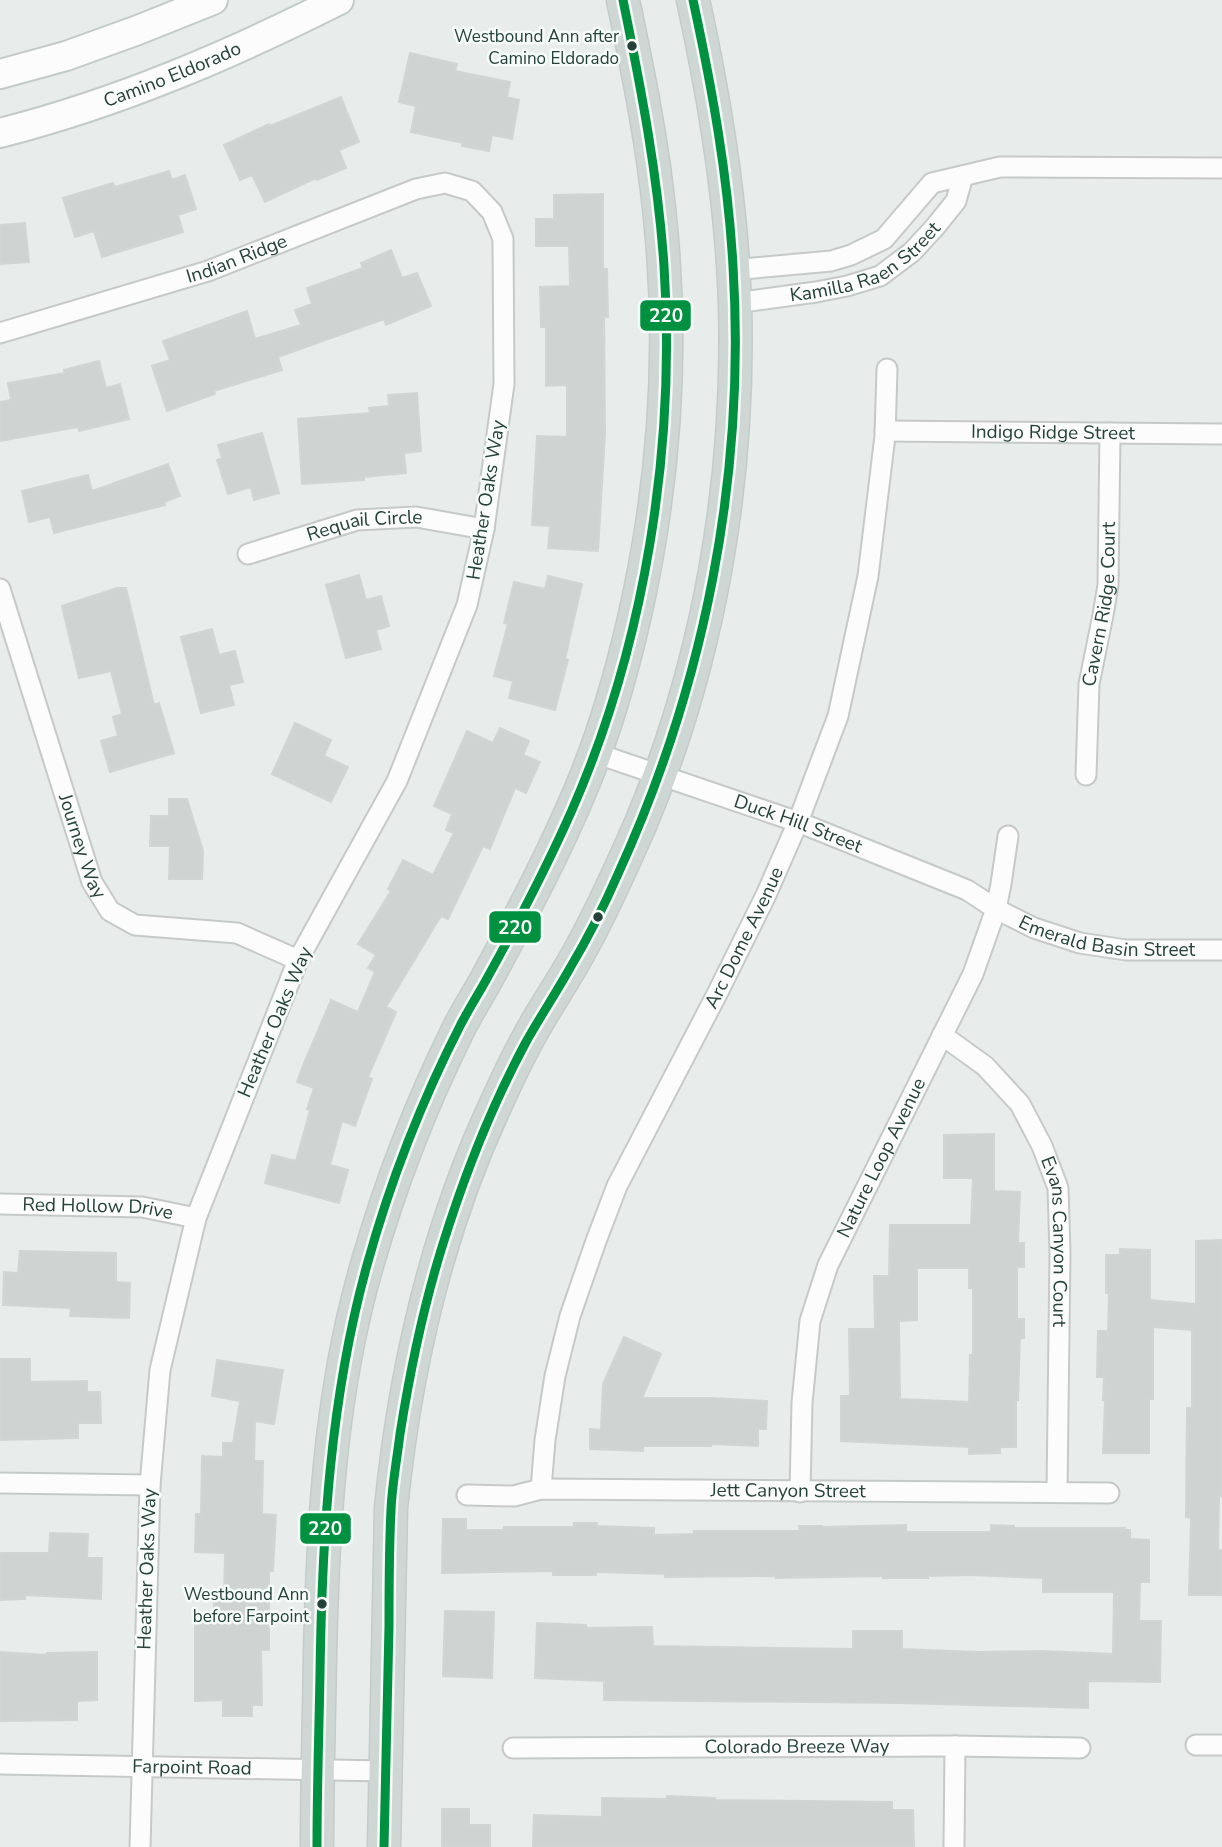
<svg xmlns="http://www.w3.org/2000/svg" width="1222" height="1847" viewBox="0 0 1222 1847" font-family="'Nunito Sans',sans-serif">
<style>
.building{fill:#cfd4d2;stroke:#d1d6d4;stroke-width:2;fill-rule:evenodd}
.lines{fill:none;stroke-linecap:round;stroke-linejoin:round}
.minor-casing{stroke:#c5cac8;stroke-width:23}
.secondary-casing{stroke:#c3cbc8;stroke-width:32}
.primary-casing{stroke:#c3ccc9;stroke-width:35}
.minor{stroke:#fcfcfc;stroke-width:19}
.secondary{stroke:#fcfcfc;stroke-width:28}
.primary{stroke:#cfd7d5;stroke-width:32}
.bus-1-casing{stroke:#f7fbf9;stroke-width:14}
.bus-1{stroke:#009140;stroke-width:9}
.bus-dot{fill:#24423a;stroke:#f7fbf9;stroke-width:2.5}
.labels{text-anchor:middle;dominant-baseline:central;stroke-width:5;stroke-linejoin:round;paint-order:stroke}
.bus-label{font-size:17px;fill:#24423a;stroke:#f7fbf9;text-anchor:end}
.street-label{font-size:19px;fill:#24423a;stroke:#f7fbf9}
.line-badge{stroke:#f7fbf9;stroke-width:2.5}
.badge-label{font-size:19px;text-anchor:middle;font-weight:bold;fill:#fff}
</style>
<rect width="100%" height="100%" fill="#e8edeb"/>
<path class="building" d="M410,53L457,64L455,71L510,82L507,97L519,100L512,139L492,135L489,151L462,146L463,143L411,132L416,106L399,102Z
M341,97L359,142L339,150L346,168L317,180L316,178L265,202L252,175L240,180L224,145L269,124L270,126Z
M169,171L172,180L185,175L196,209L178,215L183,232L102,257L94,231L75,237L63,198L113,183L115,187Z
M603,194V269H607L608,317H604L605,434L598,551L548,548L550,526L532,525L537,436L567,437V385L546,386V327H541L540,287L570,286L569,246H536V219H554V195Z
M25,223L29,262L0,264V225Z
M391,250L402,278L417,273L431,306L386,325L384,319L278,357L282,370L214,391L215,394L167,411L152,366L170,360L163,341L247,311L255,339L301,325L295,310L312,304L307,288L363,268L361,263Z
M99,361L106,388L120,384L129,419L79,431L78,427L0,441V402L11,400L8,383L65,373L64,370Z
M417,393L421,451L404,453L406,473L364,477V480L302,484L298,419L370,413L369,408L389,406L388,395Z
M262,433L279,493L254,500L251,487L228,494L217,460L222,458L218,445Z
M168,464L180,496L164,502L165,505L54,533L50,517L29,522L22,491L88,475L92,491Z
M359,575L366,600L381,596L389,626L376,630L381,649L346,658L326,585Z
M548,576L582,584L565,659L568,660L555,710L509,698L513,681L494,676L508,624L504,623L514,582L545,589Z
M117,588H126L154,705L159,703L174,753L110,772L101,741L118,736L113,717L122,714L111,671L79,678L62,606Z
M212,629L219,655L235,651L243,682L229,685L234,705L201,713L181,637Z
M295,723L331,740L324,756L348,767L331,802L272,774Z
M500,728L529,741L523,755L540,762L526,793L515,788L490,849L483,846L448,919L441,916L386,1007L396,1012L368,1077L372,1079L355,1126L342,1121L330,1165L348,1170L339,1203L265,1183L272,1155L296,1161L310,1110L307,1109L314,1088L297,1082L304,1063L331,1000L358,1012L375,972L368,968L376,955L358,944L391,891L388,889L403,860L433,875L454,833L446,830L452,814L434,806L467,731L493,743Z
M169,799H187L203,851L202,879H169L170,846H150L151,816H169Z
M994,1134V1191L1020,1192L1018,1243H1024V1267H1017V1319H1024V1338H1020L1018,1400H1016V1447H1000V1453L969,1454V1447L841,1441V1396H850L849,1329H875L874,1276H889L890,1225H971L973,1178H944V1135ZM917,1268H969V1288H973V1355H970L969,1402L900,1399L899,1321L917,1320Z
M1222,1240V1496H1219L1218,1550H1222V1595H1189L1191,1518L1186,1517L1187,1408H1192V1330L1153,1327V1399H1149V1453H1103L1105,1400H1103L1104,1377H1097L1098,1331H1108L1109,1293H1106V1255H1120V1249L1150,1250V1300L1196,1304V1241Z
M20,1251L116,1253V1282L130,1283L129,1318L70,1316L71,1308L3,1305L4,1272L18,1273Z
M624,1337L661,1354L642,1398H711L767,1401L766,1429H758V1446L711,1444V1446H643V1451L590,1449V1429L601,1430L603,1384Z
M0,1359H30V1382L87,1381V1392H100L101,1423H78V1438L0,1440Z
M217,1360L283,1370L274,1424L255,1421L254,1461H263L262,1514L276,1515L273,1571H269V1650H261L262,1705H252V1716H223V1700L195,1701V1621H214V1600H224L225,1553L195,1552L196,1514H201L202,1456L223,1457V1443H233L240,1401L212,1396Z
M443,1519H466V1530H504V1527H574V1523H597V1526L654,1528V1535L694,1534V1531H800L799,1526H822V1527L906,1525V1532H991V1525L1014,1526V1528H1125V1530H1130V1539L1149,1540V1582H1140L1139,1621H1161L1160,1682L1088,1681V1708L899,1703L604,1700V1681L535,1678L537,1623L586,1625V1628L652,1627L653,1646L853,1649V1631H902V1649L978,1652L1041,1651L1113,1654L1114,1592H1043V1578L971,1575L928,1576V1578H883V1576L776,1578V1576L665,1577V1574L596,1572V1575H553V1571L442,1573Z
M50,1533L88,1534L87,1558H102L101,1599L25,1595V1599L0,1600V1553H49Z
M445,1611L494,1612L492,1678L443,1676Z
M0,1652L47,1655V1653L97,1652V1700L77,1701V1720L0,1721Z
M667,1796L715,1798V1800L892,1802V1810H913L914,1847H533L534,1815L602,1817V1798L667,1799Z
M442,1809H469V1825H490V1847H442Z"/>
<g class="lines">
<g class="minor-casing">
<g id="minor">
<path d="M732,270L831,261L851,255L884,239L932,183L1000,167L1222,168"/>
<path id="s1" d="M735,303L816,292L847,286L880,276L912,252L935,227L956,201L963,176"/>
<path id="s2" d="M0,333L208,271L416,189L445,183L472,191L492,212L503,239L504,384L484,529L467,605L397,781L298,960L196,1218L160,1370L150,1485L140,1847"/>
<path id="s3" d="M885,431L1222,434"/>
<path id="s4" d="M248,554L357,520L416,517L484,529"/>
<path id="s5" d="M0,589L92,882L110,911L135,925L237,933L298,960"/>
<path id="s6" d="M595,753L798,822L967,890L996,909L1034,928L1080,943L1126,950H1222"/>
<path id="s7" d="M1086,775L1089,684L1103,615L1108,585L1110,433"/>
<path id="s8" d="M942,1035L985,1066L1020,1104L1042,1146L1058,1188L1060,1253L1057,1492"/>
<path id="s9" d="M0,1204L142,1207L196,1218"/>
<path d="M0,1483L150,1485"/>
<path id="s10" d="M541,1489L545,1440L555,1376L570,1316L596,1241L617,1186L718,992L766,895L798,822L838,716L868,576L885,436L887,369"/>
<path id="s11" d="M800,1492L802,1403L810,1321L828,1265L973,974L996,909L1001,884L1008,836"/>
<path id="s12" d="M467,1495L514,1496L541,1489L1109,1493"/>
<path d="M1196,1745H1222"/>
<path id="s13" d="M513,1748L955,1746L1080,1748"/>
<path id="s14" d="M0,1764L385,1771"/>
<path d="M954,1847L955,1746"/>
</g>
</g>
<g class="secondary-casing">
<g id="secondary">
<path d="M0,74L66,56L138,30L213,0"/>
<path id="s15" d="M0,133C118,103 230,55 339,0"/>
</g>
</g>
<g class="primary-casing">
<path id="primary" d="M317,1847C317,1783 319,1719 320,1655C323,1523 330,1392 367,1265C390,1185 420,1107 457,1032C465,1015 476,998 485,982C520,917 555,852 583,784C605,731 621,675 634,619C664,487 674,352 660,218C653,144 638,72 623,0
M384,1847L391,1508C405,1369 437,1230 496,1104C509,1075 523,1046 539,1019C554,994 570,970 583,945C605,905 623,864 641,823C709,661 740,481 735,305C732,203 715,100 693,0"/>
</g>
<use href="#minor" class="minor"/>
<use href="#secondary" class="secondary"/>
<use href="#primary" class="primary"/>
<g class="bus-1-casing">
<path id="bus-1" d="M317,1847C317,1789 319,1732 320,1674C322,1536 330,1398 367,1265C390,1182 422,1100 461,1024C469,1009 477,996 485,982C516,926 546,869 572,810C645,644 676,447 664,266C658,176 641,88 623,0
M384,1847C386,1773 387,1700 389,1626C389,1587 389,1549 391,1510C392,1485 397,1459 400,1434C410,1371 423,1308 442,1247C464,1176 491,1107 526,1042C540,1017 556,993 570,968C588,938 604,906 618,874C705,684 746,475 733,266C728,176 712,88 693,0"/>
</g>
<use href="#bus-1" class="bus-1"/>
</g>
<g class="bus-dot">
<circle cx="632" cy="46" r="6"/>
<circle cx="598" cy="917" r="6"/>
<circle cx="322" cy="1604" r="6"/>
</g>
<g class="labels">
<g class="bus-label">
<text x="619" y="36">Westbound Ann after<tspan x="619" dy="22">Camino Eldorado</tspan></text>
<text x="309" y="1594">Westbound Ann<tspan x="309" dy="22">before Farpoint</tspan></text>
</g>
<g class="street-label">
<text stroke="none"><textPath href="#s15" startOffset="182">Camino Eldorado</textPath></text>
<text stroke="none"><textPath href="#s1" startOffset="140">Kamilla Raen Street</textPath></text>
<text stroke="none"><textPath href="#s2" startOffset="248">Indian Ridge</textPath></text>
<text stroke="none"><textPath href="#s3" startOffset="168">Indigo Ridge Street</textPath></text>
<text transform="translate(486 500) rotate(-81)">Heather Oaks Way</text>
<text stroke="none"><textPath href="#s4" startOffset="121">Requail Circle</textPath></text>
<text stroke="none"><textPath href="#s7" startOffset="172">Cavern Ridge Court</textPath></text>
<text stroke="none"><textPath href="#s6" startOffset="215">Duck Hill Street</textPath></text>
<text stroke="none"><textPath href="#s5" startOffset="270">Journey Way</textPath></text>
<text stroke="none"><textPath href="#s6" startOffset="548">Emerald Basin Street</textPath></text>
<text stroke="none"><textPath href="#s10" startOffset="593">Arc Dome Avenue</textPath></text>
<text transform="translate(275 1022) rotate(-67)">Heather Oaks Way</text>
<text stroke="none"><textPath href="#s11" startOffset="350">Nature Loop Avenue</textPath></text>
<text stroke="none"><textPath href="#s9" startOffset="98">Red Hollow Drive</textPath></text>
<text stroke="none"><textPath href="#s8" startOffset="250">Evans Canyon Court</textPath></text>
<text stroke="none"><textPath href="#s12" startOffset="322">Jett Canyon Street</textPath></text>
<text transform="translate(147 1569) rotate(-88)">Heather Oaks Way</text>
<text stroke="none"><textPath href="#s13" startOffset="284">Colorado Breeze Way</textPath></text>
<text stroke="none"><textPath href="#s14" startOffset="192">Farpoint Road</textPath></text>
</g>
</g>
<g class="line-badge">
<rect x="639" y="299" width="53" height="33" rx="7" fill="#009140"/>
<rect x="488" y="910" width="54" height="34" rx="7" fill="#009140"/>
<rect x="299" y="1512" width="53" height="33" rx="7" fill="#009140"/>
</g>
<g class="badge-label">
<text x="666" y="322">220</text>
<text x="515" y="934">220</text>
<text x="325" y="1535">220</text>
</g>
</svg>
